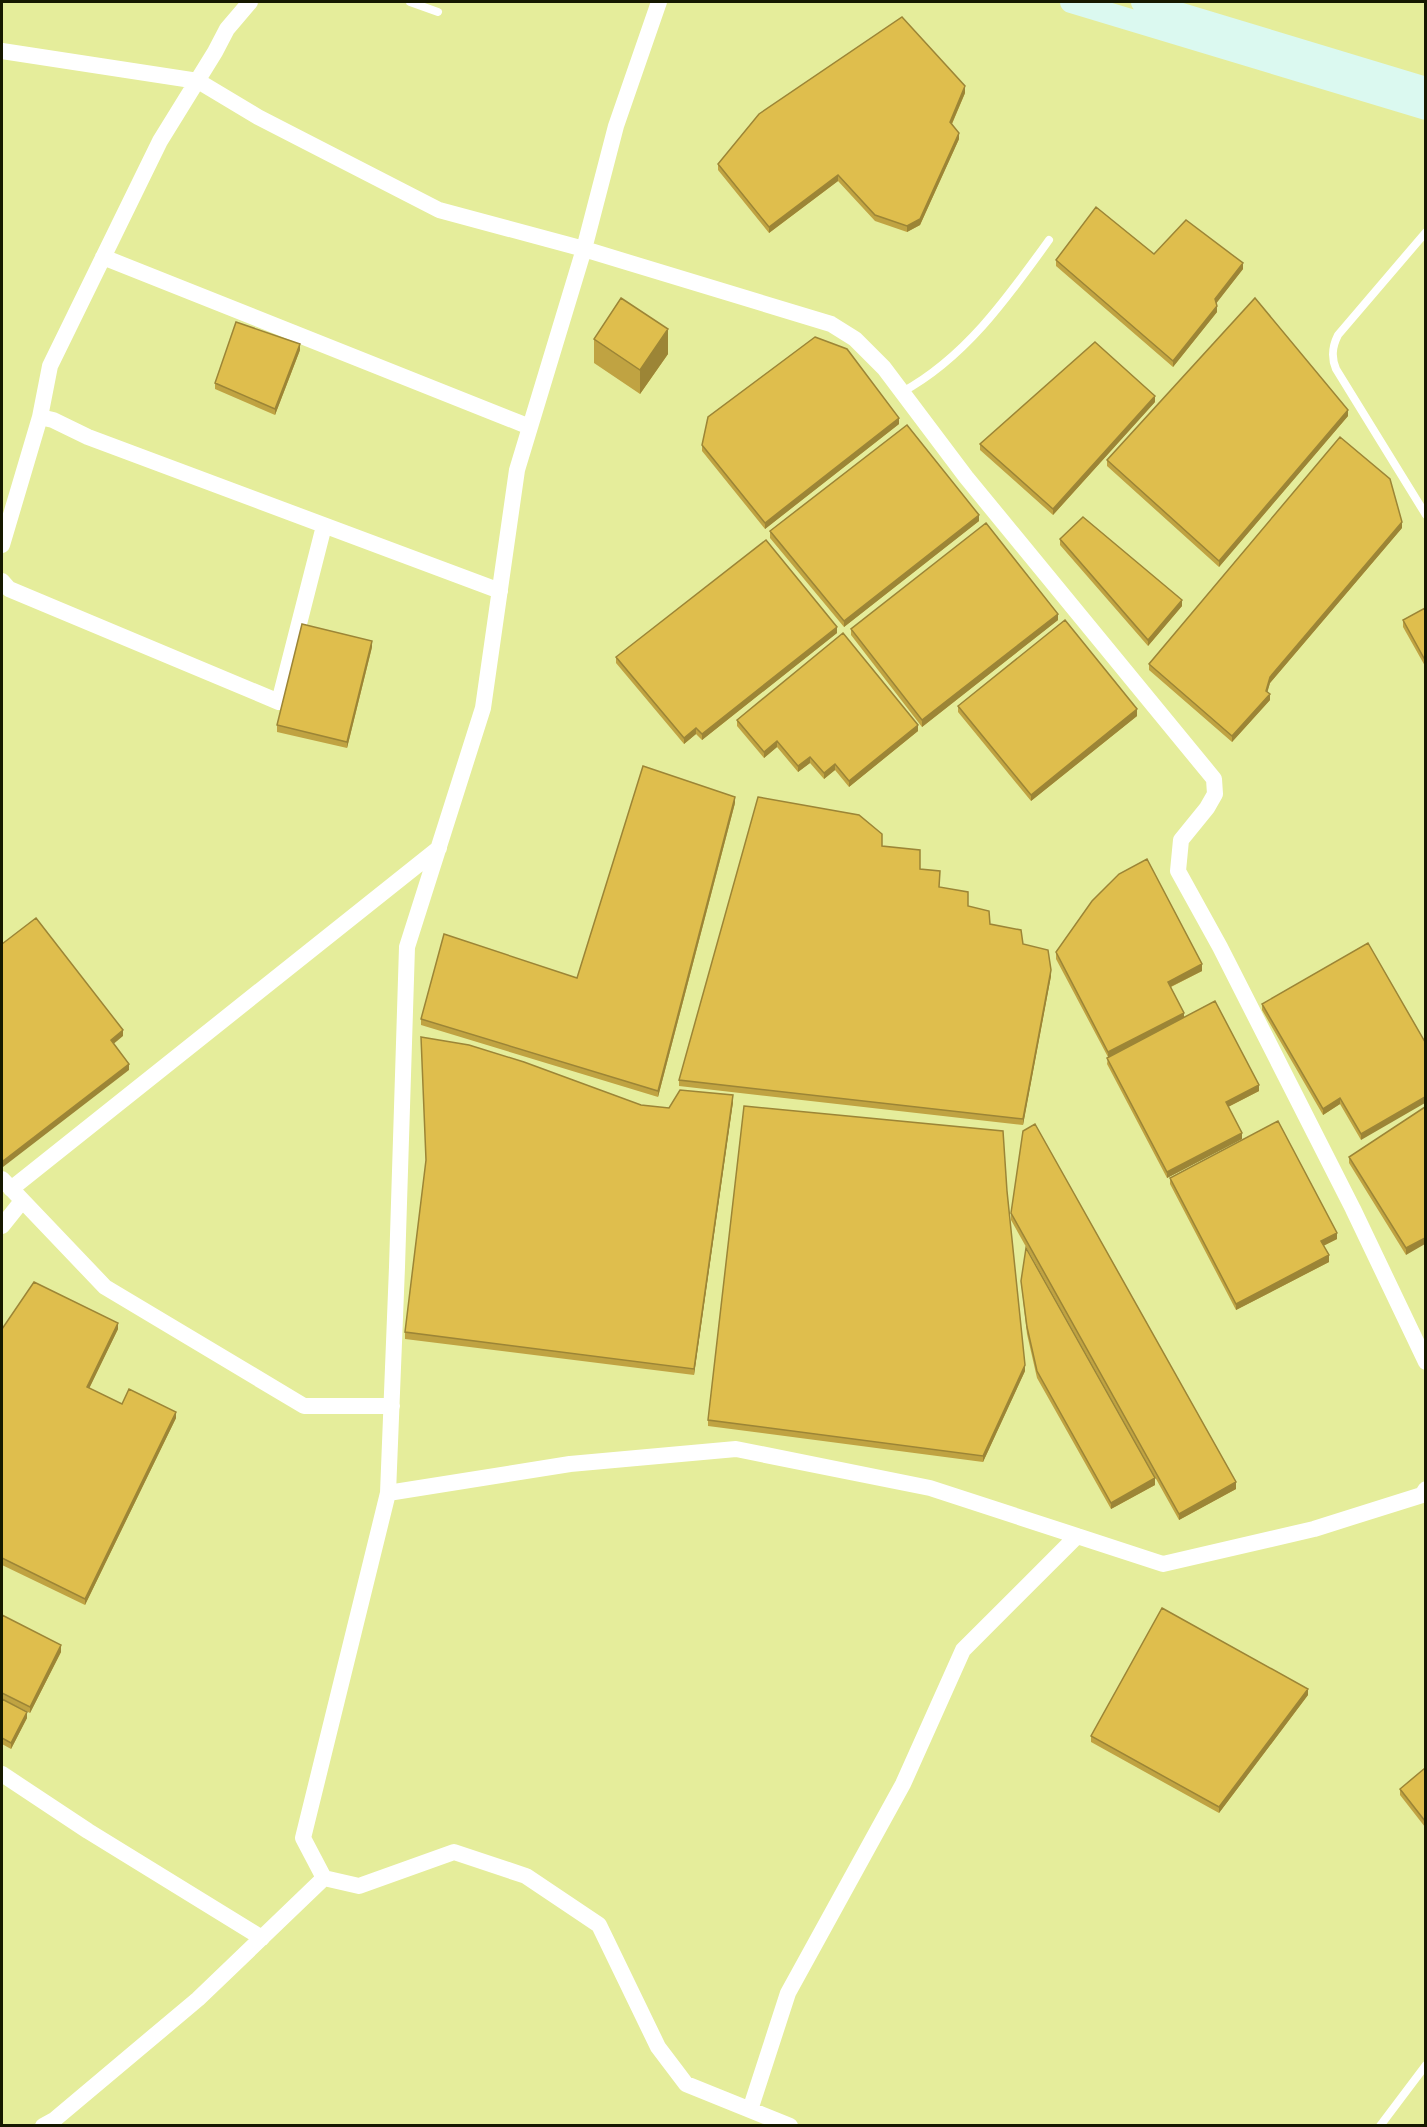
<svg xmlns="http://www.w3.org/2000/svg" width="1427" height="2127" viewBox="0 0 1427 2127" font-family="'Fira Sans Condensed',sans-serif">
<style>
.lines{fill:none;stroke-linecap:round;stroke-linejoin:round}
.lane{stroke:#fff;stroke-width:8}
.street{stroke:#fff;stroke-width:16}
.secondary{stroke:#dbf9f0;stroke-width:22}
.wall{fill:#c0a342}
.shaded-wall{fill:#9c8536}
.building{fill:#dfbe4d;stroke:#9c8536;stroke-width:1.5}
</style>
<rect width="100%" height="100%" fill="#e5ed9b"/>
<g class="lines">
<path class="lane" d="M410,2L438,12
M1426,232L1338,335C1332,347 1331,357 1336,369L1426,515
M902,392C965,358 1008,297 1049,240
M1380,2126L1426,2065"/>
<path class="street" d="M250,2L227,29L215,52L160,141L50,366L40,417L53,420L88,437L500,591
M659,2L616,126L584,249L517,470L483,708L407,947L397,1267L388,1493L570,1464L736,1449L930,1488L1163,1564L1314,1529L1422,1495L1426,1489
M2,51L198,81L258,117L439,210L584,249L831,324L855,339L884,368L966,477L1214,779L1215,794L1207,808L1181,840L1178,871L1220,947L1353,1209L1426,1362
M103,257L530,427
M2,545L40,417
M2,581L9,589L279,702L324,526
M2,1179L105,1287L304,1406H392
M11,1189L439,848
M2,1226L22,1201
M388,1493L303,1838L324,1878L359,1886L454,1852L526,1876L599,1925L658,2047L686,2084L790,2126
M2,1774L88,1831L262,1938
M750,2110L788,1993L903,1784L963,1650L1077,1536
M43,2126L54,2120L198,1999L324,1878"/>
<path class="secondary" d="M1071,2L1426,109
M1142,2L1426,88"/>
</g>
<path class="wall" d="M965,93L952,124L959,139L920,225L907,232L875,221L838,181L769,233L718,170V164Z
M1056,260L1243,269L1216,303L1217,312L1173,367L1056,266Z
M594,339L668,354L640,394L594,363Z
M300,350L275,415L215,389V383Z
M1155,402L1053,515L980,450V444Z
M1348,416L1219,567L1107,466V460Z
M899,424L765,529L702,451V445Z
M979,521L844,627L770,538V531Z
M1402,528L1270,683L1267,692L1270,700L1232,742L1149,670V664Z
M1060,539L1182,606L1148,646L1060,545Z
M1425,608V666L1403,627V620Z
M1058,620L922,727L851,635V629Z
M837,633L702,740L696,734L684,744L616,663V657Z
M372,647L347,748L277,732V725Z
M958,706L1137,716L1031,801L958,712Z
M737,720L918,731L849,787L835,770L824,779L810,763L798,772L777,747L764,758L737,726Z
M735,803L658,1097L421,1025V1019L577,978Z
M882,846L920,869L939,887L990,924L1023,944L1051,976L1023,1125L679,1086V1080Z
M1368,943L1361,1140L1340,1104L1323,1115L1262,1010V1004Z
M1056,952L1202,971L1171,987L1184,1017L1259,1091L1228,1107L1242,1139L1167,1178L1107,1064L1108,1057L1056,959Z
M733,1102L694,1375L405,1339V1332L641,1105L669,1108Z
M1425,1107L1406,1255L1349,1163V1157Z
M1170,1178L1337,1239L1323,1246L1329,1262L1236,1310L1170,1184Z
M1007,1191L1025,1371L983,1462L708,1426V1420Z
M1011,1213L1236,1489L1179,1520L1011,1220Z
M1021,1281L1155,1485L1111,1509L1037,1378L1027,1334Z
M2,1329H118L89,1388L122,1404L176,1418L85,1605L2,1565Z
M2,1615L61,1652L30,1713L2,1699Z
M1308,1695L1219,1813L1091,1742V1736Z
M2,1699L27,1718L11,1749L2,1744Z
M1425,1768V1827L1400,1795V1789Z"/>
<path class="shaded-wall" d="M965,86V93L950,128V122Z
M959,133V139L920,225L907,232V226Z
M838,175V181L769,233V227Z
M1243,263V269L1215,305V299Z
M1217,306V312L1173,367V361Z
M668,329V354L640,394V370Z
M300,344V350L275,415V409Z
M1155,396V402L1053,515V509Z
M1348,410V416L1219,567V561Z
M899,418V424L765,529V523Z
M979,515V521L844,627V621Z
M1402,522V528L1270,683L1266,697V691L1270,677Z
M1182,600V606L1148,646V640Z
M1058,614V620L922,727V720Z
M837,627V633L702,740V734Z
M372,641V647L347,748V742Z
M1270,694V700L1232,742V736Z
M1137,709V716L1031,801V795Z
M918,725V731L849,787V781Z
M696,728V734L684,744V738Z
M777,741V747L764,758V752Z
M810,757V763L798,772V766Z
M835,764V770L824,779V773Z
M735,797V803L658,1097V1091Z
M1202,964V971L1168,988V982Z
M1051,970V976L1023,1125V1119Z
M1184,1013V1019L1108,1059V1052Z
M123,1030V1036L111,1046V1040Z
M129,1064V1070L3,1167V1161Z
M1259,1085V1091L1226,1108V1102Z
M733,1095V1102L694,1375V1369Z
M1425,1097V1103L1361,1140V1134Z
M1340,1098V1104L1323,1115V1109Z
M1242,1133V1139L1167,1178V1172Z
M1337,1233V1239L1321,1247V1241Z
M1425,1238V1244L1406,1255V1248Z
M1329,1255V1262L1236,1310V1304Z
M118,1323V1329L87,1393V1387Z
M1025,1365V1371L983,1462V1456Z
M176,1412V1418L85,1605V1599Z
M1155,1478V1485L1111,1509V1503Z
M1236,1482V1489L1179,1520V1514Z
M61,1645V1652L30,1713V1707Z
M1308,1689V1695L1219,1813V1807Z
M27,1712V1718L11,1749V1743Z"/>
<path class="building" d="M902,17L965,86L950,122L959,133L920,219L907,226L875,215L838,175L769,227L718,164L759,114Z
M1096,207L1154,254L1186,220L1243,263L1215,299L1217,306L1173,361L1056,260Z
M621,298L668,329L640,370L594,339Z
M1255,298L1348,410L1219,561L1107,460Z
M236,322L300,344L275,409L215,383Z
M815,337L847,349L899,418L765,523L702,445L708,417Z
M1095,342L1155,396L1053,509L980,444Z
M907,425L979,515L844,621L770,531Z
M1340,437L1390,479L1402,522L1270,677L1266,691L1270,694L1232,736L1149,664Z
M1083,517L1182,600L1148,640L1060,539Z
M986,523L1058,614L922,720L851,629Z
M766,540L837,627L702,734L696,728L684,738L616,657Z
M1425,608V660L1403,620Z
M1065,620L1137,709L1031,795L958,706Z
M302,624L372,641L347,742L277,725Z
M843,633L918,725L849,781L835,764L824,773L810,757L798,766L777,741L764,752L737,720Z
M643,766L735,797L658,1091L421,1019L444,934L577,978Z
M758,797L859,815L882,834V846L920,850V869L940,871L939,887L968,892V906L989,911L990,924L1021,930L1023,944L1048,950L1051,970L1023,1119L679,1080Z
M1147,859L1202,964L1168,982L1184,1013L1108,1052L1056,952L1092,901L1119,874Z
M36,918L123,1030L111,1040L129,1064L3,1161L2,1159V944Z
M1368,943L1425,1042V1097L1361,1134L1340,1098L1323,1109L1262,1004Z
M1215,1001L1259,1085L1226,1102L1242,1133L1167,1172L1107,1058Z
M421,1037L469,1045L524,1062L641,1105L669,1108L680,1090L733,1095L694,1369L405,1332L426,1160Z
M744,1106L1003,1131L1007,1191L1025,1365L983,1456L708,1420Z
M1425,1107V1238L1406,1248L1349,1157Z
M1278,1121L1337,1233L1321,1241L1329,1255L1236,1304L1170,1178Z
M1035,1124L1236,1482L1179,1514L1011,1213L1023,1131Z
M1026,1248L1155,1478L1111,1503L1037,1371L1027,1327L1021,1281Z
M34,1282L118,1323L87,1387L122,1404L129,1389L176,1412L85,1599L2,1558V1329Z
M1162,1608L1308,1689L1219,1807L1091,1736Z
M2,1615L61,1645L30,1707L2,1693Z
M2,1699L27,1712L11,1743L2,1738Z
M1425,1768V1821L1400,1789Z"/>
<rect width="1427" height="2127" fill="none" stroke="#161800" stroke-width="6"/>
</svg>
